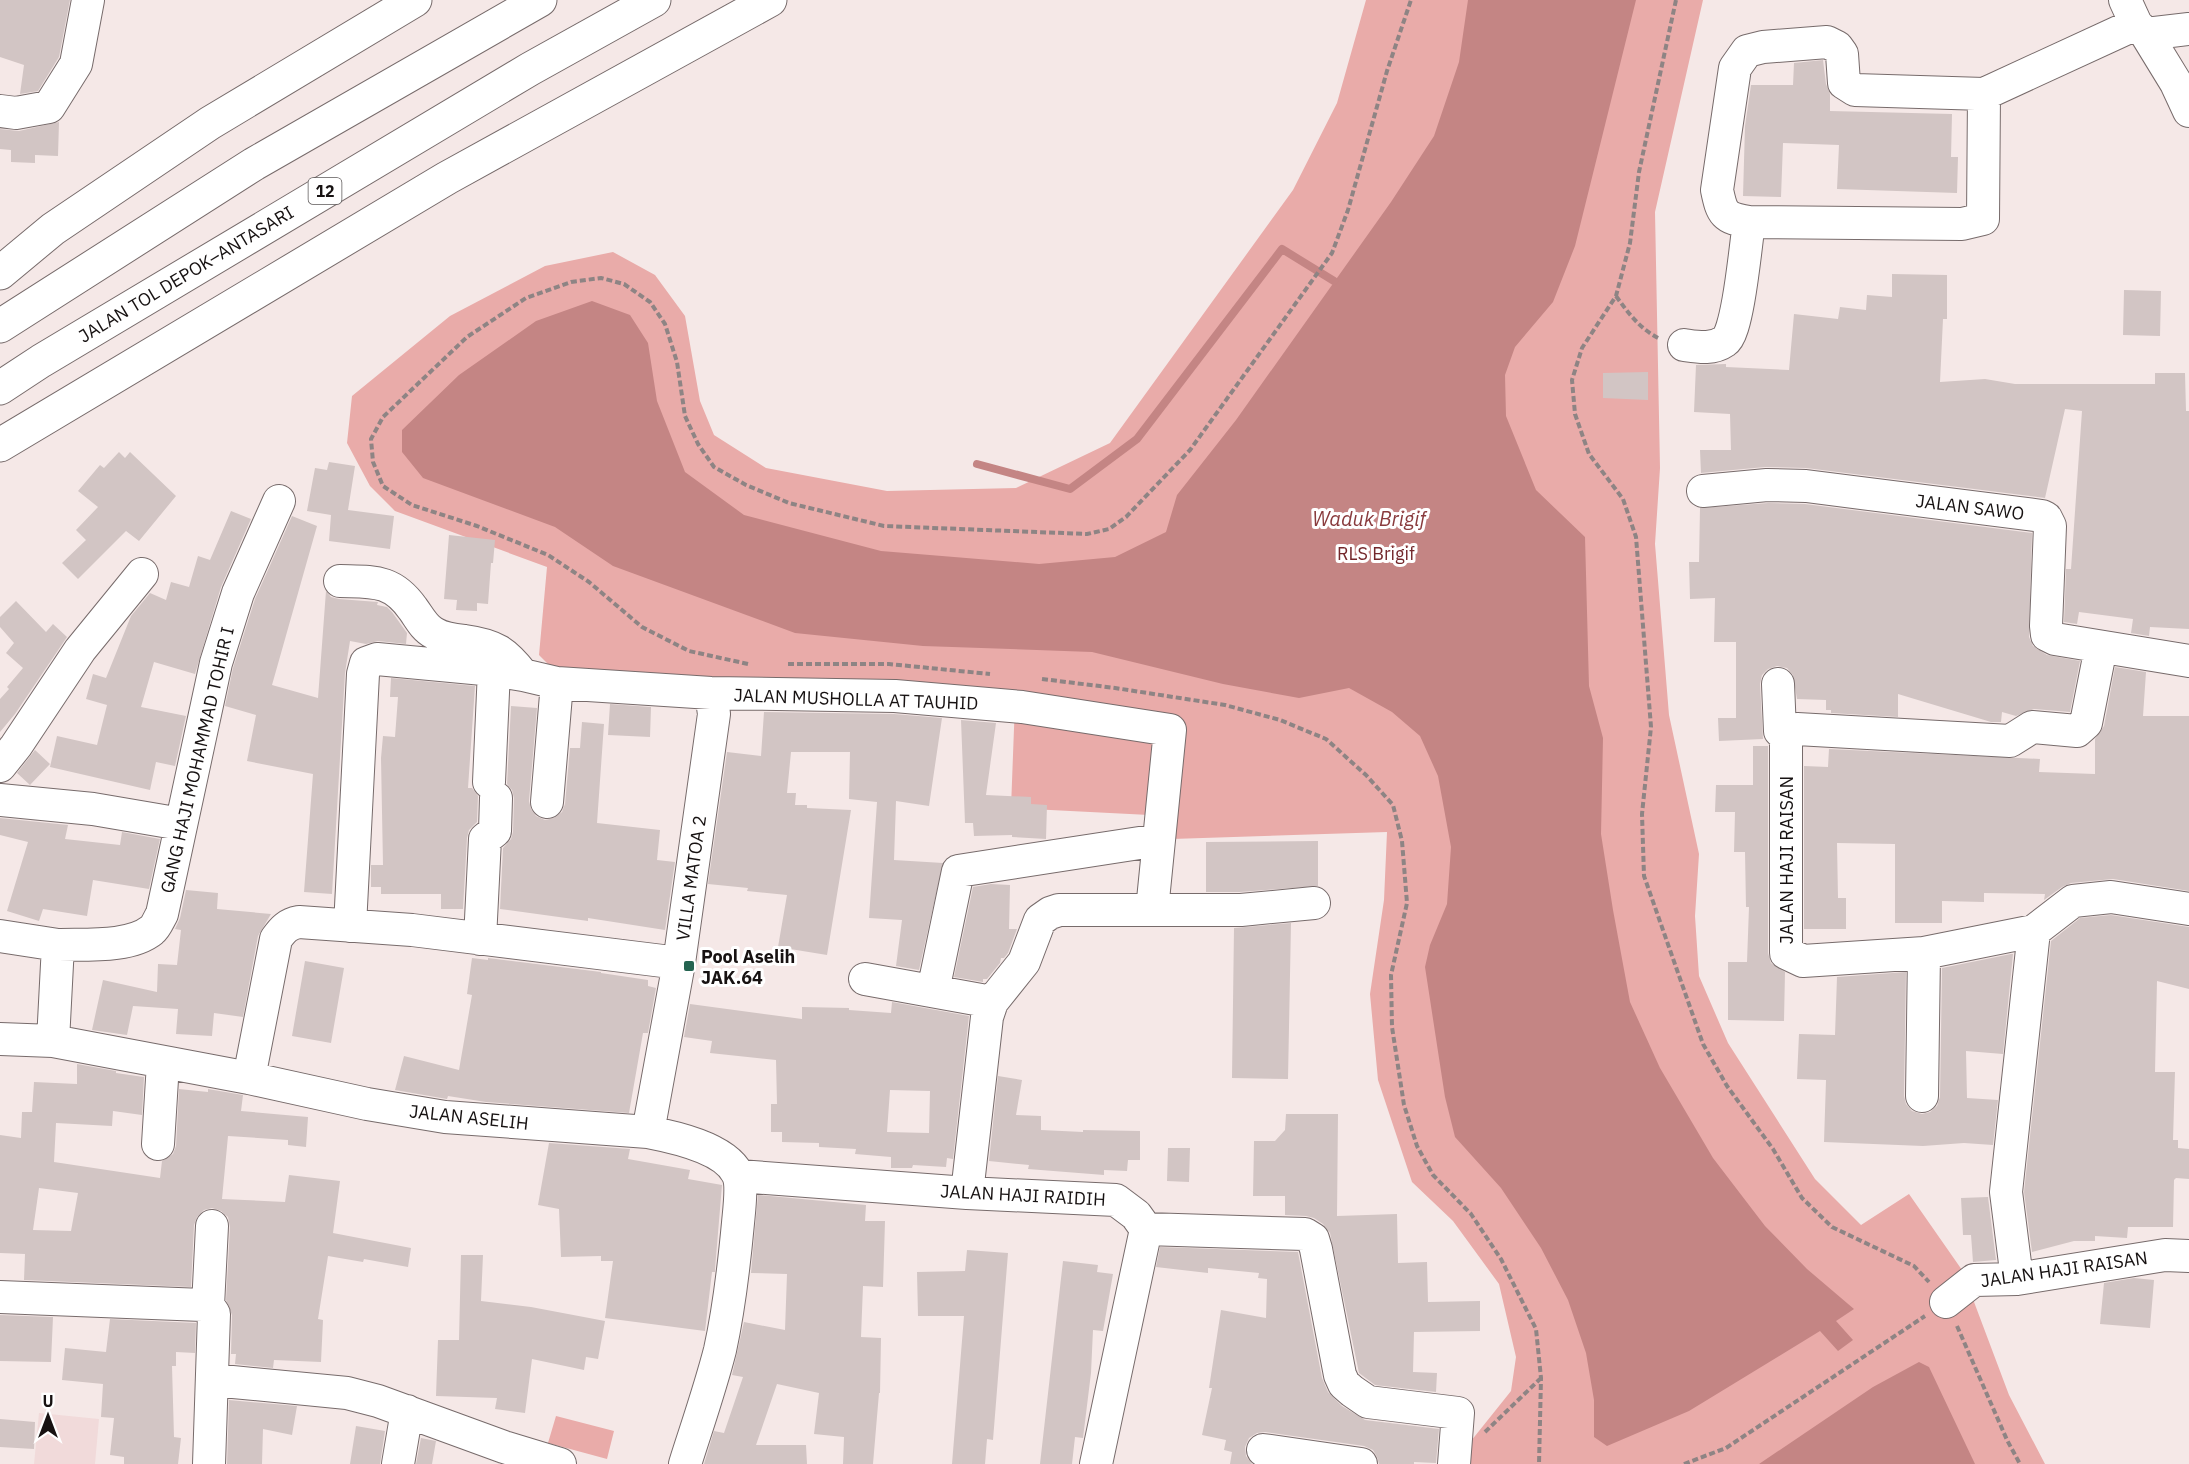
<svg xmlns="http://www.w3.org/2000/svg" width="2189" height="1464" viewBox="0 0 2189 1464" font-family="'IBM Plex Sans',sans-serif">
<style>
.built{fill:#f1dada}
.green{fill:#e9aba9}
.water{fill:#c48584}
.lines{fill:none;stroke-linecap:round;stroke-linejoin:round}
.stream{stroke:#c48584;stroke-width:8}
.building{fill:#d2c5c4;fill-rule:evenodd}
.minor-casing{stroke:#776b6b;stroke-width:34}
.highway-casing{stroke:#776b6b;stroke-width:35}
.path{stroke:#8e8484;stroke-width:4;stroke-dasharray:6 3;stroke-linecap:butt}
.minor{stroke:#fff;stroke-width:32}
.highway{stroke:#fff;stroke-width:33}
.poi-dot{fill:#246350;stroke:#fff;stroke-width:2}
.labels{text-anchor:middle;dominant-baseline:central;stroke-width:6;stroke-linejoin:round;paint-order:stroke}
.shield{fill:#fff;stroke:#5d5959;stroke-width:1.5}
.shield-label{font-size:16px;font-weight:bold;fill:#171212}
.street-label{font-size:18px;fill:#171212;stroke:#fff}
.park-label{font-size:18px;fill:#73272b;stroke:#fff}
.poi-label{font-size:18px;font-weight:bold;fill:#171212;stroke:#fff;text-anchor:start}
.water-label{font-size:20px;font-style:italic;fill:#893b3d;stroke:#fff}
</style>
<rect width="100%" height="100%" fill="#f5e8e7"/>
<path class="built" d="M39,1413L99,1419L95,1464H34Z"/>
<path class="green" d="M1366,0H1703L1655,212L1660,468L1655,544L1669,715L1699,854L1695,916L1699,976L1728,1043L1815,1179L1861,1225L1909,1194L1962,1270L2009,1395L2045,1464H1464L1467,1446L1511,1391L1516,1357L1499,1284L1453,1221L1412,1182L1378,1080L1370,994L1384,900L1387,832L1172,839L1169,816L1011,808L1015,702L553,669L539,655L547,567L395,511L370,486L347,443L352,396L450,316L545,266L613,252L655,275L685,316L700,401L714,435L766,468L887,491L1016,488L1110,443L1293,190L1337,103Z
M556,1416L614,1431L607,1459L548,1443Z"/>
<path class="water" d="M1468,0H1636L1575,246L1553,302L1515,347L1505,375L1506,416L1536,490L1585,537L1589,686L1603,738L1601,834L1613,910L1630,1002L1660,1068L1713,1158L1765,1226L1807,1269L1854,1309L1836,1321L1853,1340L1838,1351L1820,1331L1689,1411L1607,1446L1594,1437V1400L1586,1353L1568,1300L1541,1248L1501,1188L1455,1137L1445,1097L1425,967L1430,945L1447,904L1451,847L1438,776L1420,736L1392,712L1349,688L1299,698L1223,684L1092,652L923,646L795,633L613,566L555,527L423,478L402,452V430L459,375L536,321L592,301L630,315L648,343L657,401L685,472L744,515L881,551L1039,564L1115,557L1166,532L1177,495L1236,420L1391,202L1434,136L1459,62Z
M1919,1362L1929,1367L1975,1464H1759L1873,1387Z"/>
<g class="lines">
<path class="stream" d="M977,464L1070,489L1137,439L1282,249L1334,281"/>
</g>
<path class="building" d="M0,0H70L59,57L38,91L20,94L24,65L0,57Z
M1823,60L1826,84L1830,94V111L1952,114L1951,157H1958L1957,193L1837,189L1839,145L1783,143L1781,197L1743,196L1745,126L1751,85H1793L1794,63Z
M59,122L58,156L35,155V163L11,162V150L0,149V129L19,131Z
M1892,274L1947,275V319H1943L1940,382L1985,379L2015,384H2155V373H2185L2186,411H2189V629L2150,627L2149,636L2131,633L2133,619L2079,612L2077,624L2064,622L2066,569H2071L2082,411L2065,409L2045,498L1806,468L1765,467L1701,473L1700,450H1731L1730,414L1694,412L1696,365L1726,364V367L1789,370L1794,314L1838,319L1840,307L1866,310L1867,295L1892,297Z
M2124,290L2161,291L2160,336L2123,335Z
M1648,372V400L1603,398V373Z
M119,452L125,458L130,452L176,496L139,541L126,531L78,579L62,563L86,540L76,530L98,507L78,491L100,465L104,468Z
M329,462L355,466L348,510L394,516L390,549L329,541L331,515L307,511L315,468L327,470Z
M1768,503L1805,504L2032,533L2029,637L2033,646L2047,655L2080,661L2070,712L2034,709L2016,716L2002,712L2001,722H1991L1898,694V717L1831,713V710H1826V700L1797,699L1793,675L1787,668L1777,666L1768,669L1762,675L1760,684L1763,739L1719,741L1718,718H1736V642H1714L1715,598L1690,599L1689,562H1699L1700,508Z
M231,511L251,519L221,587L195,674L154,662L141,707L186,716L175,766L156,762L150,790L50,767L57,736L97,745L107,705L86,699L93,674L106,678L131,616L150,593L166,600L171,582L189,587L198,556L210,560Z
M292,516L317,526L272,685L318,698L326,591L331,597L339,599L378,602L377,605L387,607L392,612L407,633L406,644L378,641L366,644L350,641L345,673L332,894L304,892L313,774L247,761L256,715L225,706L233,668L255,599Z
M449,535L495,540L493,563H491L488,604L477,603V611L456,610L457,600L444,599Z
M16,601L46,632L53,624L67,637L15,714L0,732V699L9,689L7,687L23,668L6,653L14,643L0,627V617Z
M2115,667L2146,672L2143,716H2189V891L2113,879L2071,883L2062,887L2044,900L2045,894L1984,893V902L1942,901V923H1895V844L1837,843L1838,898H1846V929H1804V766L1828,767L1829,749L2040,759L2039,772L2095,774V739L2104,726Z
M391,678L475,686L468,788H472L478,796L477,822L469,830L467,838L463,909H441V894H381V887H371V865H383L381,758L383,736L395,737L398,697H390Z
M610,704L651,707L650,737L608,735Z
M511,706L537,708L529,801L531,809L536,816L545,820L554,818L562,812L565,804L570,748H580L582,722L604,724L597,823L660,830L657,860L675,862L665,930L588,918V921L500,909L503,848L511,839L513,832L514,798L512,790L507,784Z
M764,712L894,714L942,718L929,806L896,801L894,860L943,863L919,970L896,966L902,920L869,918L877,802L849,799L850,752H791L787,793H796L795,805H807V808L851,810L827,955L778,947L787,895L747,891L748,888L708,884L727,752L761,756Z
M961,720L996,723L986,795L1031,797V804L1047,805L1046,839L1012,837V835L974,836L973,823H965Z
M1753,746H1768V953L1771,963L1785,972L1784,1021L1728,1020V962H1747L1749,907H1746L1745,852H1734L1735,812H1715L1716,785H1753Z
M35,750L50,764L30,785L17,773Z
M0,818L68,825L65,839L120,845L122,832L160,839L149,889L93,880L87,916L43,909L39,921L7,911L28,842L0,835Z
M1318,841V886L1240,892H1206V842Z
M991,884L1010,885L1009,929H1017L1008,953L1004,958H1001L1000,963L987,979H983V982L954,977L973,887Z
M186,890L218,893L217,909L271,914L258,936L243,1017L214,1013L212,1036L176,1034L178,1009L133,1006L127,1035L92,1030L103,980L157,992L158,964L177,965L181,930L175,929L180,918Z
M2111,915L2189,927V989L2157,981L2155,1072H2175L2173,1140H2178V1148L2189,1149V1179L2176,1178L2174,1180L2173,1227H2128L2127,1238L2095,1236V1241H2074L2032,1252L2024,1192L2051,941L2080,918Z
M1291,923L1288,1079L1232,1078L1234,928Z
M2011,954H2013L2003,1054L1966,1051L1967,1098L1998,1100L1993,1145L1964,1143L1923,1146L1824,1142L1826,1080L1797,1079L1799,1034L1835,1035L1837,977L1906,972L1904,1096L1906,1104L1912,1111L1922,1114L1930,1112L1937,1106L1940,1097L1942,968Z
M472,958L488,960V958L601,972V973L648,980V986L656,988L648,1033H643L629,1113L486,1102L448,1096L447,1099L395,1090L404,1056L459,1070L472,995L467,994Z
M305,961L344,968L331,1043L292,1036Z
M892,1002L969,1016L953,1159L947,1158L946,1167L913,1165L912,1168H891V1157L855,1154L856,1149L819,1147V1143L782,1142V1132H771V1104H777L776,1060L710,1053L712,1041L684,1037L690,1004L802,1019V1007L849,1008V1010L891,1013ZM890,1090L930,1091L929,1133L887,1132Z
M77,1064L116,1071V1073L144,1077L142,1115L113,1111L112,1126L56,1123L54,1162L160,1178L162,1161L173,1154L176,1146L179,1089L208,1092V1089L243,1095L241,1111L308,1117L306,1147L288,1145V1140L228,1136L222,1199L285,1202L289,1175L340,1181L333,1233L411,1248L408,1267L364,1259L363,1262L328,1256L318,1319L323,1320L321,1362L274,1360L273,1368L235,1364L236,1354H231L232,1315L226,1300L230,1227L228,1217L221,1211L212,1208L204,1210L197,1217L194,1225L191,1287L24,1280L25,1254L0,1253V1135L21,1138L22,1112H32L34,1082L77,1084ZM39,1188L78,1193L71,1231L33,1230Z
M998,1076L1022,1080L1016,1115L1041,1116V1130L1083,1132V1130L1140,1131V1160H1128L1127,1171L1104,1170V1175L1028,1169L1029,1165L989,1161Z
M1286,1114H1338L1337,1216L1397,1214L1398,1263L1427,1262L1428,1302L1480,1301V1331L1414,1332L1413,1372L1437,1373L1436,1392L1375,1385L1359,1373L1330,1233L1323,1224L1314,1218L1306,1216L1285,1215V1196H1253L1254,1141H1275L1285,1130Z
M549,1143L630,1149L628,1159L690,1170L688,1179L722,1185L715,1269V1272H712L705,1331L605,1318L613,1261H601V1256L561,1257L559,1209L538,1205Z
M1168,1148H1190L1189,1182L1167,1181Z
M758,1195L866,1205L865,1221H885L883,1287L863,1286L861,1337L881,1338L880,1393H879L873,1464H843L844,1437L814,1434L819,1393L777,1384L756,1445H806L807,1464H704L714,1431L724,1433L743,1377L732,1375L744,1322L785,1330L787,1274L751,1273Z
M1988,1197L1996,1260L1973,1262L1971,1235H1963L1961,1198Z
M1160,1247L1298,1252L1322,1378L1328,1392L1342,1406L1365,1420L1439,1429L1436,1463L1414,1462V1464H1379L1377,1457L1373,1450L1364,1446L1265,1432L1257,1433L1249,1438L1245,1447L1246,1456L1252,1464H1230L1232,1452L1224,1450L1226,1440L1202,1435L1212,1388H1209L1221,1310L1266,1318L1267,1279L1258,1278L1259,1273L1208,1268V1273L1156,1267Z
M967,1250L1008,1253L993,1440L987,1439L985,1464H952L964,1316H918L917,1272L965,1271Z
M461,1255H483L481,1301L531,1307L605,1321L598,1359L586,1357L584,1370L532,1359L525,1413L495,1409L497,1398L436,1396L438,1340H459Z
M1063,1261L1098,1265L1097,1272L1113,1274L1103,1331L1093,1330L1091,1373L1083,1438L1075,1437L1072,1464H1040Z
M2134,1278L2154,1280L2150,1328L2100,1324L2104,1283Z
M0,1315L53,1317L51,1362L0,1361Z
M110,1319L196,1323L195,1353L176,1352V1366H172L174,1437L181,1438L178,1464H124V1457L110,1455L114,1418L101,1417L103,1384L62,1380L65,1348L106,1352Z
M229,1400L297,1406L292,1435L263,1429L262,1464H227Z
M0,1419L35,1422L34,1449L0,1447Z
M356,1426L385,1431L380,1464H350Z
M421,1438L436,1441L432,1464H416Z"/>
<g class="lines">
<g class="minor-casing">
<path id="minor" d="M2125,0L2136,24L2146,34L2176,83L2189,111
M2146,34L2189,29
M1984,94L1855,90L1844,83L1842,54L1837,47L1827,42L1763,47L1747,51L1735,68L1717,190C1722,214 1724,218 1749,222L1962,224L1983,219L1984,94L2136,24
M0,111L16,113L49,107L76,64L88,0
M1684,345C1698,347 1712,350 1725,341C1738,333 1746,242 1749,222
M1703,491L1767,485L1806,486L2042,516L2046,518L2050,526L2046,626L2047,635L2055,639L2189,661
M340,581C373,582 392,579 413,609C419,617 424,628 434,633C443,639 455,640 465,641C495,645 505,652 523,675
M2101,647L2086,723L2077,731L2032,727L2010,741L1797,729L1786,737V953L1803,961L1924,953L2034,931L2073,901L2111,897L2189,909
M1778,684L1780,731L1786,737
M0,766L16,746L80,650L142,574
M489,782L494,670
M0,800L93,809L181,824
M547,802L557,683
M350,926L363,674L366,663L377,659L494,670L523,675L557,683L711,693L895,696L1022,707L1170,730L1152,910
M0,936L58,945L53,1041L249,1078L367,1104L445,1117L648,1132C674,1137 724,1148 737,1173C743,1183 739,1211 738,1223C734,1266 729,1309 720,1350C710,1389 697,1426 685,1464
M480,939L485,839L495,831L496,798
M58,945C85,944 130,948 152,930C156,927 159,919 162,914L216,663L238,593L279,501
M865,979L992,1002
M933,991L958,871L1159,840
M0,1039L53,1041
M249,1078L276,939C283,929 288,924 299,922L412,930L679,963
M1922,1096L1924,953
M648,1132L679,963L714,714L711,693
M158,1144L163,1063
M739,1176L967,1193L1116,1200L1136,1215L1146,1229L1305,1234L1313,1239L1316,1249L1340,1375L1344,1384L1352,1391L1368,1402L1458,1413L1454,1464
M967,1193L987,1017L992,1002L1024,962L1040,920L1050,913L1059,910H1241L1314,903
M2017,1279L2006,1192L2034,931
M0,1297L203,1305L210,1308L214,1314L209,1464
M1946,1302L1974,1280L2017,1279L2165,1255L2189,1256
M208,1306L212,1226
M212,1380L347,1393L378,1401L504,1447L560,1464
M1263,1450L1361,1464
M398,1464L407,1411
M1096,1464L1146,1229"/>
</g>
<g class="highway-casing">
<path id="highway" d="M0,273L53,229L210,123L415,0
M0,326L254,164L540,0
M0,388L41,361L530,69L654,0
M0,445L447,178L770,0"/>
</g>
<path class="path" d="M1676,0L1639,172L1630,243L1616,296L1582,348L1572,380L1575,414L1589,454L1623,499L1636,537L1651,727L1642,814L1644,876L1703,1044L1727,1086L1773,1149L1802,1198L1832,1227L1914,1266L1929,1282
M1616,296C1629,314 1640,329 1660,339
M748,664L689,651L642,627L589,582L548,555L477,526L412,505L383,486L373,462L371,439L383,417L467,337L526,298L571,282L601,278L624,284L650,302L665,324L677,362L685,416L698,444L714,467L746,485L789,503L884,526L1087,534L1109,529L1126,517L1190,450L1332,253L1348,210L1387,71L1411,0
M788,664H889L990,674
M1042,679L1115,688L1225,705L1280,720L1326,739L1366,775L1393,805L1402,841L1407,903L1391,975L1392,1027L1404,1105L1417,1146L1433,1175L1471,1214L1501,1259L1536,1329L1541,1378L1539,1464
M1957,1326L2007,1440L2020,1464
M1485,1432L1540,1379
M1684,1464L1726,1448L1925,1316"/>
<use href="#minor" class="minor"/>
<use href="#highway" class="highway"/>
</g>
<rect class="poi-dot" x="683" y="960" width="12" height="12" rx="3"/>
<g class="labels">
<rect class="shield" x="308.5" y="178" width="33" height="26" rx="4.5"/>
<g class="shield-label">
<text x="325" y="191">12</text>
</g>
<g class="street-label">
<text transform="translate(186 274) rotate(-31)">JALAN TOL DEPOK–ANTASARI</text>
<text transform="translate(1970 507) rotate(7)">JALAN SAWO</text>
<text transform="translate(856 699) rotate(2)">JALAN MUSHOLLA AT TAUHID</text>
<text transform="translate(197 760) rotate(-77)">GANG HAJI MOHAMMAD TOHIR I</text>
<text transform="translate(1786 860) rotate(-90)">JALAN HAJI RAISAN</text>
<text transform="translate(691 878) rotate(-82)">VILLA MATOA 2</text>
<text transform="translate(469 1117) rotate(6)">JALAN ASELIH</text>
<text transform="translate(1023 1195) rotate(3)">JALAN HAJI RAIDIH</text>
<text transform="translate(2064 1269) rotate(-8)">JALAN HAJI RAISAN</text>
</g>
<g class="park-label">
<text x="1376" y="553">RLS Brigif</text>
</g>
<g class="poi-label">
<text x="701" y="956">Pool Aselih<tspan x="701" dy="21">JAK.64</tspan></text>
</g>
<g class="water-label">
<text x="1369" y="518">Waduk Brigif</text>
</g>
</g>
<g transform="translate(48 1416)" stroke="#ffffff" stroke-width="4.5" paint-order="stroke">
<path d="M0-4.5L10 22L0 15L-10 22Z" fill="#171212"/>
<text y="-9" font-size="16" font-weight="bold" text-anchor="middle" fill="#171212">U</text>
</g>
</svg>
